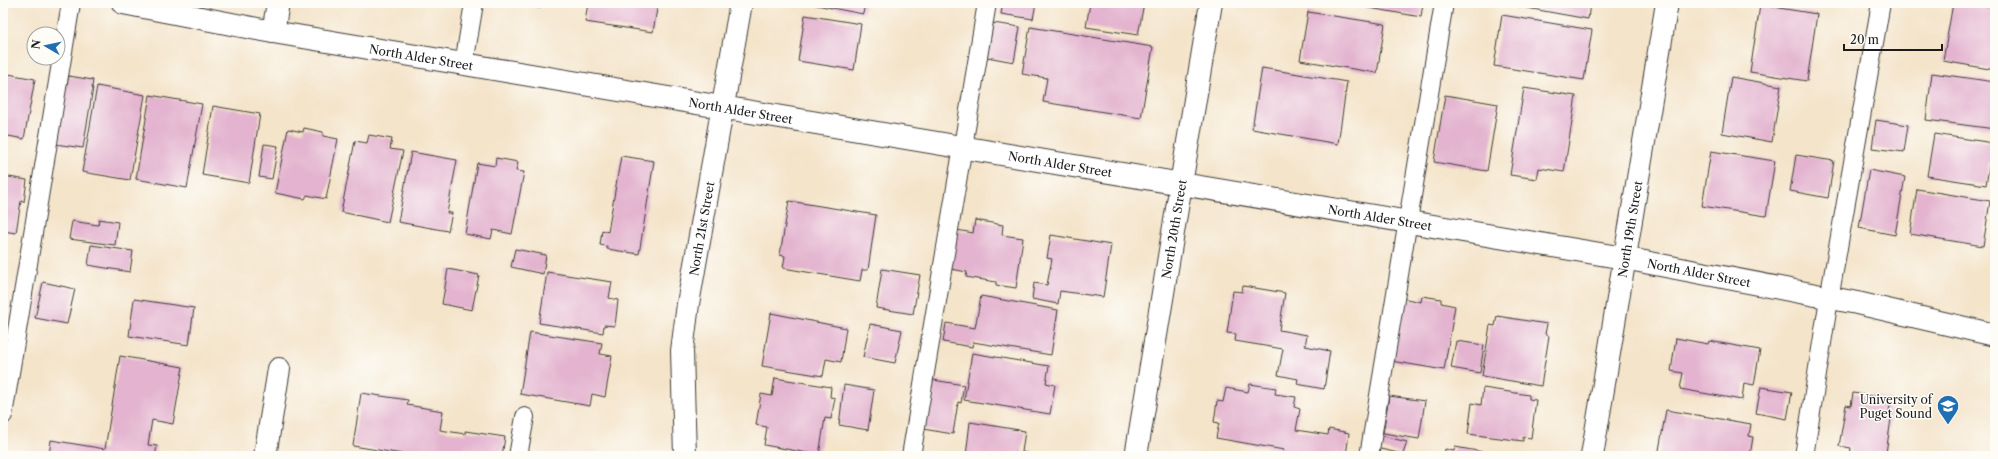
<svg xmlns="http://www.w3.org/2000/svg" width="1998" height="459" viewBox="0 0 1998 459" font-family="'Libre Caslon Text',serif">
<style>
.building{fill:#e3b3cf}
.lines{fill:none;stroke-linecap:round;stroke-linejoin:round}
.service-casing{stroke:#3c3a36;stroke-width:20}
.minor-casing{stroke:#3c3a36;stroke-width:24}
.tertiary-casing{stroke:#3c3a36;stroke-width:24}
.secondary-casing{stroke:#3c3a36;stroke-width:24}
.service{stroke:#fff;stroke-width:18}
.minor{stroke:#fff;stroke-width:22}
.tertiary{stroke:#fff;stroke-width:22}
.secondary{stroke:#fff;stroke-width:22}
.labels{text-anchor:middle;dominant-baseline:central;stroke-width:3;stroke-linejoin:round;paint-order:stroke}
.street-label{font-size:12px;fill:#1c1c1c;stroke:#fdfcf7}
.poi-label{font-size:12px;fill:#1c1c1c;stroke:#fdfcf7;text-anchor:end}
</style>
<rect width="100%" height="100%" fill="#fdfcf7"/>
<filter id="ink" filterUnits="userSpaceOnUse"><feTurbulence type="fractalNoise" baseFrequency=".025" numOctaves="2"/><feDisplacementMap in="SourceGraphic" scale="8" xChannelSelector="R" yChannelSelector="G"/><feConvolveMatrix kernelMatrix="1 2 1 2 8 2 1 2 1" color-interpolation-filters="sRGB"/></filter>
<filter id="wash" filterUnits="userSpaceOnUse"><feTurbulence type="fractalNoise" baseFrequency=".012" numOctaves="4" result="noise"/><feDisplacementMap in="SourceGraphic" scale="16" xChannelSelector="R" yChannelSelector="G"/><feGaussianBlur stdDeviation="0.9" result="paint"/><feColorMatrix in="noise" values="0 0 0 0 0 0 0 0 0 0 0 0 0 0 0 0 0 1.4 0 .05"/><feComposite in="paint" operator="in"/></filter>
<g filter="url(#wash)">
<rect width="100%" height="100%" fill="#f4e4ca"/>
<g id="blocks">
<path class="building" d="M514,3H540V8Z
M588,3H658L653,32L585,22Z
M806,3H865L863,14Z
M1003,3H1036L1033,19L1001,14Z
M1090,3H1144L1138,35L1086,27Z
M1341,3H1423L1421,17Z
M1499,3H1590L1588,19Z
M1953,3H1970L1995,7V70L1943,61Z
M1760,5L1817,14L1807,81L1750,72Z
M1308,12L1385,24L1377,73L1300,60Z
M805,15L861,24L854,70L798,61Z
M1502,15L1592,30L1584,80L1494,66Z
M993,23L1020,27L1014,62L987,57Z
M1030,27L1153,47L1141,118L1043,102L1047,78L1022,74Z
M1262,68L1347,82L1338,144L1252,129Z
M3,73L35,79L24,139L3,135Z
M1932,73L1995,82V129L1926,120Z
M69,76L93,80L92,88H93L83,148L55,144L65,83L67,84Z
M1731,77L1781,86L1772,142L1722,133Z
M97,86L145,95L130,180L82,172Z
M1524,88L1576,96L1564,172L1539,168L1537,179L1510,175Z
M150,95L202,104L187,188L136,179Z
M1445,95L1498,104L1487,171L1434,162Z
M213,106L260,114L249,183L202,175Z
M1876,120L1908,125L1904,152L1872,148Z
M304,128L323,132V136L338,139L326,199L307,195L305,199L275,193L288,129L303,132Z
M1934,134L1993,143L1986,185L1927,176Z
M369,135L392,139L390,149L403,151L388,222L341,212L355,141L367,143Z
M264,144L278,146L272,179L259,177Z
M1711,151L1775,161L1766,216L1702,206Z
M411,152L457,160L447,213H452L448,231L398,222Z
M1796,155L1834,161L1828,198L1790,191Z
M621,156L654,161L639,254L607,249V246L600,245L602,230L608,232Z
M496,158L518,162L516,171L524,172L512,234L493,230L491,239L465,234L477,163L495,166Z
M1869,170L1905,177L1895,235L1859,228Z
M3,176L27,180L24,202L21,201L16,233L3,231Z
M1917,189L1990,201L1983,246L1910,234Z
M789,201L876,215L868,270H862L860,281L783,268L785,256L780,255Z
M99,219L118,222L115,245L69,239L72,221L98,225Z
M975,220L1003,225L1002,235L1023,238L1016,288L996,285V282L966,277L967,272L951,269L957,230L973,233Z
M1051,235L1111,245L1103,297L1060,291L1058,304L1032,299L1034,283L1047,285L1052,259L1047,258Z
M91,245L133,251L130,272L88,265Z
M515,249L546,255L543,274L511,267Z
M448,269L479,275L472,310L442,304Z
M882,269L920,275L913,314L876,308Z
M547,272L612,282L609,298L618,300L615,326L604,325L603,333L539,323Z
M43,282L75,289L67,324L35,318Z
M1243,286L1285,293L1279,330L1307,335L1305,346L1330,351L1324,389L1297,384L1298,379L1278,375L1283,349L1235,341L1236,334L1227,333L1233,291L1242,292Z
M981,296L1058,310L1051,355L973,342L972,347L943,342L946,323L975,328Z
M1422,296L1441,299V303L1455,306L1444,370L1391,361L1402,298L1421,302Z
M134,299L194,308L189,345L129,336Z
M771,313L846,328L841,362L826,359L823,376L762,366Z
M1497,316L1547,324L1545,334L1549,336L1541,386L1482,376L1490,325L1495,326Z
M870,324L902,330L895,363L863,357Z
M530,332L602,343L600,354L612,356L605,397L592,394L590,406L520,394Z
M1676,338L1708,344L1709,341L1760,350L1754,385L1744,383L1742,400L1680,389L1683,373L1671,371Z
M1456,341L1484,345L1480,373L1451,368Z
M972,353L1049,366L1046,383L1055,385L1050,414L964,400Z
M120,356L183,367L173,424L152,420L148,445L157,446L155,456H49L51,440L105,449Z
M775,378L831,387L830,397L835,398L831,419L825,418L819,455L764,445L767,427L756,425L761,394L772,396Z
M933,380L964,385L961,403L958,402L953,434L923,429Z
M1250,384L1276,388L1275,394L1296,397L1294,407L1300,409L1296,430L1328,435L1329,429L1349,433L1346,456H1288L1282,455L1284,450L1216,438L1219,423L1214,422L1217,401L1223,402L1226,388L1248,392Z
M844,385L874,390L868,430L839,425Z
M1761,387L1792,392L1787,419L1756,413Z
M1483,388L1529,395V399L1536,400L1531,438L1523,437V441L1468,434L1472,403L1481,405Z
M361,393L408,400L407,405L443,411L440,430L465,434V431L505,437L502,456H415L353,446Z
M1853,393L1891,399L1889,412H1892L1886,453L1876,452L1875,456H1850L1851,448L1839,446L1846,405L1851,406Z
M1389,396L1425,401L1419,439L1383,433Z
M1666,410L1751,424L1749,436L1753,437L1750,456H1658Z
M970,422L1025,431L1022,452L1032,454L1031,456H966Z
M1379,435L1407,442L1403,454L1376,448Z
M1455,447L1500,455V456H1444L1445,449L1454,451Z"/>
</g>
</g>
<g filter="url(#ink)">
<use href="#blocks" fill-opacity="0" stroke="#3c3a36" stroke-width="1"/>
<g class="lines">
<g class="service-casing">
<path id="service" d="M464,64L474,3
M3,415L71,3
M518,456L525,417
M911,456L987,3
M1369,456L1444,3
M1804,456L1829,299L1881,3"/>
</g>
<g class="minor-casing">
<g id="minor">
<path d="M273,32L278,3"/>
<path d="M265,456L279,369"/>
<path id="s1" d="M1136,456L1211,3"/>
<path id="s2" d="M1592,456L1667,3"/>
</g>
</g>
<g class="tertiary-casing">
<g id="tertiary">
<path id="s3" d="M123,3L273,32L464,64L1624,258L1857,303L1995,335"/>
</g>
</g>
<g class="secondary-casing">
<g id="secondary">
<path id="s4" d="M685,456L682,351L688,304L741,3"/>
</g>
</g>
<use href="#service" class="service"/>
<use href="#minor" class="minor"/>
<use href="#tertiary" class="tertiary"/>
<use href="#secondary" class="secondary"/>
</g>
</g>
<defs>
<g id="university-pin" transform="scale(1.15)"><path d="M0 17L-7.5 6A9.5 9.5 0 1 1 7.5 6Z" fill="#1f6fb2" stroke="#fdfcf7"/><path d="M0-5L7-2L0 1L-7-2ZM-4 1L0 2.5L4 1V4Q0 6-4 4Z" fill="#fff"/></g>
</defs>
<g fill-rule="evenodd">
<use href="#university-pin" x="1948" y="406"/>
</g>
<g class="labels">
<g class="street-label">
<text stroke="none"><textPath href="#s3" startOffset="303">North Alder Street</textPath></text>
<text stroke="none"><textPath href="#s3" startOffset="627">North Alder Street</textPath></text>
<text stroke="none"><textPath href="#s3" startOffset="951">North Alder Street</textPath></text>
<text stroke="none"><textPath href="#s3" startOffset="1275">North Alder Street</textPath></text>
<text stroke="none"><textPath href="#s4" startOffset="229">North 21st Street</textPath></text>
<text stroke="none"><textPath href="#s1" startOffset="230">North 20th Street</textPath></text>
<text stroke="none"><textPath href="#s2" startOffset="230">North 19th Street</textPath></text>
<text stroke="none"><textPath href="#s3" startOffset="1599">North Alder Street</textPath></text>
</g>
<g class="poi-label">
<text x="1932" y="399">University of<tspan x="1932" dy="14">Puget Sound</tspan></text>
</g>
</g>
<rect width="1998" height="459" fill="none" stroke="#fdfcf7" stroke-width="16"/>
<g transform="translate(46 46) rotate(279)"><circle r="19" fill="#fdfcf7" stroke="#a3a29f"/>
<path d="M0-3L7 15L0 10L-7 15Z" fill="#1f6fb2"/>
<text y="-6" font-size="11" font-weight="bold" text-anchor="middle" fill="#1c1c1c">N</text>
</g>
<path d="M1844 44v6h98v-6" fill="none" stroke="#1c1c1c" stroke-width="2"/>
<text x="1850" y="44" font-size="12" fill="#1c1c1c" stroke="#fdfcf7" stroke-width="3" paint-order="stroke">20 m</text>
</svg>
